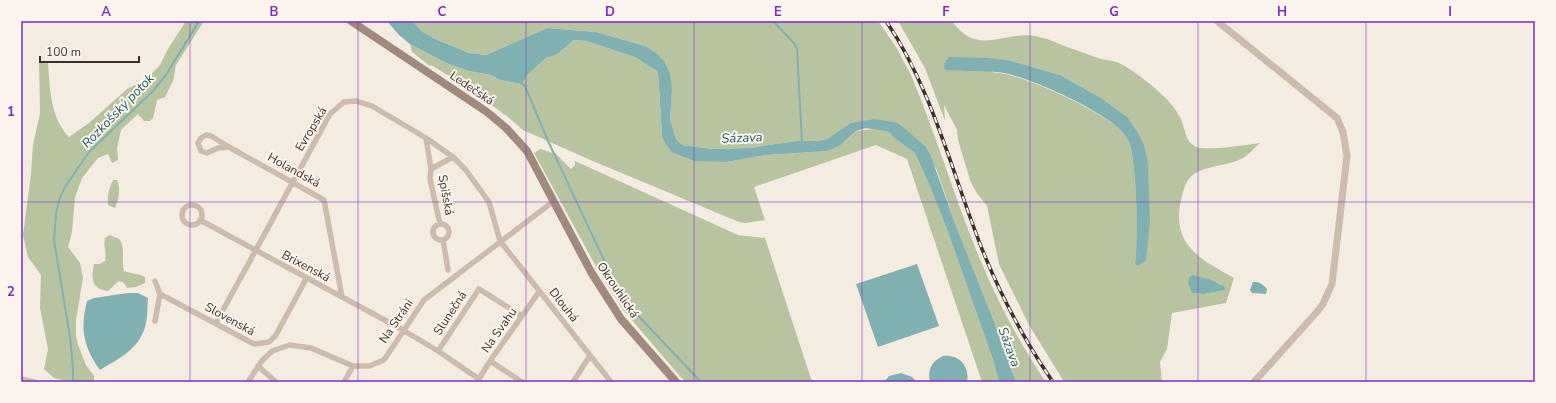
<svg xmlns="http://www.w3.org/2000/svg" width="1556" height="403" viewBox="0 0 1556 403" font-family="'Nunito Sans',sans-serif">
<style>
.green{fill:#b8c4a0;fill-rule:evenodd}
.water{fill:#7fb0b2}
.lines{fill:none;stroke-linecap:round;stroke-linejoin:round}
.stream{stroke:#7fb0b2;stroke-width:2}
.minor{stroke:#cdbbac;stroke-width:5.5}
.tertiary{stroke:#cdbbac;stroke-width:7}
.secondary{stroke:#a18a7d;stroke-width:8}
.rail-casing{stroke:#3b302b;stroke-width:3.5}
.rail{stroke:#fbf5ee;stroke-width:2;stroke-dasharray:6;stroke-linecap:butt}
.grid{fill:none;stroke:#7b2cbf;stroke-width:1;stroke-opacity:0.55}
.labels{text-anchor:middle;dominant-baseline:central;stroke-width:4;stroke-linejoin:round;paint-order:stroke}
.street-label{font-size:12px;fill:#3b302b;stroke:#fbf5ee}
.water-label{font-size:13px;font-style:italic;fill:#1f5a5e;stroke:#fbf5ee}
.neatline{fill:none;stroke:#7b2cbf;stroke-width:1.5}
.grid-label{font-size:13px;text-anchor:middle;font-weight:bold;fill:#7b2cbf}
</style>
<rect width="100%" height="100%" fill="#f4ebe1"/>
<path class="green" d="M186,21H204L176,65L173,81L165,97L157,100L153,118L150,121H144L138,114L121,130L117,148L118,160L112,163L108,154L98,158L82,178L75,197L72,232L68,247L80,263L83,278L76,320V336L78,345L86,365L94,376V382H70L54,378L44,369L48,349L40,308L41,275L28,257L23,235L31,174L33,145L40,113L39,61L48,63C50,88 50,117 69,137L89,123L127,89L145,80L160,65L168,49Z
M412,21H878L896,47L911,75C938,139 957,207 985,271C1002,310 1022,347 1046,382H1016L995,324L956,226L936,168L898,123L836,133L827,139L818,141H797L749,148L713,149L682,145L676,139L670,119L672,91L645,46L596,32L547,28L486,55L469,53L433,38L423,32Z
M898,21H952C977,57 1003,31 1035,36C1047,38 1059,44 1070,48C1079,51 1089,55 1098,58C1104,60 1110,60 1116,62C1128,65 1164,94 1171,104C1175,109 1180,116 1182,122C1186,132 1185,141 1196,147C1206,151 1247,145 1260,143C1254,148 1248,156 1241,159C1227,166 1208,165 1194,174C1186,179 1183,191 1181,200C1171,245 1200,259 1234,278L1226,303L1172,313L1167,349L1160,362L1162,382H1065L1063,380L1029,325L999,264L987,206L976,192L970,180L958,140L957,130L944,105L945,121L925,68ZM1008,60L1060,75L1099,97L1148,164L1137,266L1135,263L1136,255C1137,227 1137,198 1134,170C1133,160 1132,149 1128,140C1117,116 1032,80 1006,74C1001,73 996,73 991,72ZM1212,280L1220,284L1225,290L1204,294L1192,293Z
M574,40L586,41L635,57L658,72L662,136L717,161L727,162L766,155L827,151L845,141L856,131L873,129L889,132L894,138L915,153L931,189L948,232L992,357L999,382H982L907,159L876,145L754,187L765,220L745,223L739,222L588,159L523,130L508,117L459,82L431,65L430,66L412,52L410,44L446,63L469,71L491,75L500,80L522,84L528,74L546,58L556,55Z
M540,149L556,154L571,169L575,165V161L738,235L765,238L812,382H685L624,311L598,270L534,153Z
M113,180H117C121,190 119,198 115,208L108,205C107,196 109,188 113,180Z
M110,235C112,236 117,238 119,239C126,247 121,262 124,271C132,274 138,273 145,277V283L136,287L127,288L124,283L119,281L108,291C91,289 91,278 94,264H99L105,261C107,253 103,247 105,238Z"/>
<path class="water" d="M387,21H412L423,32L433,38L469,53L486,55L547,28L596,32L645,46L656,53L664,61L670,74L672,91L670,119L676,139L682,145L713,149L749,148L797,141H818L827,139L851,123L875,119L898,123L925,146L930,154L956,226L995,324L1016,382H999L992,357L948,232L931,189L915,153L894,138L889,132L873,129L865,128L856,131L839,146L827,151L766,155L727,162L695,161L684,157L672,152L666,145L662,136L658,72L635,57L586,41L574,40L556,55L546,58L528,74L522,84L500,80L491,75L469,71L446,63L410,44L399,35Z
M949,57L987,58L1008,60L1060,75L1099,97L1127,117L1138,133L1144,145L1148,164L1150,220L1146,261L1137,266L1135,263L1136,255C1137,227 1137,198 1134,170C1133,160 1132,149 1128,140C1118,116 1029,77 1004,73C985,70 965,72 946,70L944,68L945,63Z
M917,264L939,326L878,347L856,284Z
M1192,275L1212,280L1225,287V290L1204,294L1192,293L1188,284L1189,278Z
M1253,282C1257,281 1264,285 1267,289L1266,294L1252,293L1250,290Z
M128,293H138L148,298C147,306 148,314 146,323C141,348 120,358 100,370C83,346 80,329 87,301L94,298Z
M943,356C959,354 970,366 967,382H930C927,370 932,361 943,356Z
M901,373L912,377L917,382H884L889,376Z"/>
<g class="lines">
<path class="stream" d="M773,21L794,43L797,49L802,142
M521,83L525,86L548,141L618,290L628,305L701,382
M73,382V369L70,337L54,240L56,214L59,200L65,187L89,152L152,92L166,75L199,21"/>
<path class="minor" d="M206,135L211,136L229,147L218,148L207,153L201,151L198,143L201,138Z
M426,138L431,169L430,179L440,224
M229,147L324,200L342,297
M431,169L453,157
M182 215a10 10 0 1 1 20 0a10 10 0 1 1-20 0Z
M200,220L403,330L438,351L479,379
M433 232a8 8 0 1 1 16 0a8 8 0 1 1-16 0Z
M443,240L448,270
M160,294L254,344L269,342L276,335L306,279
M155,321L160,294L155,281
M216,323L330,114L344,102L356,101L372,106L426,138L453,157L465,169L489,202L500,241L611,382
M438,351L479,289L522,316
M490,361L522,382
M258,366L276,382
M21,379L34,382
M248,382L261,362L272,351L290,345L311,348L353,366H369L384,360L424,300L554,201
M344,382L353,366
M477,382L490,361L539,292
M573,382L589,357"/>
<path class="tertiary" d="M1217,21L1337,118L1343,132L1347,156L1332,284L1323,304L1316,313L1254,382"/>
<path class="secondary" d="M351,21L487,112L506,128L527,151L591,272L621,319L676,382"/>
<g class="rail-casing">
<path id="rail" d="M886,21C932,88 952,173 982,249C1001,296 1024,340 1053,382"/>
</g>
<use href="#rail" class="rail"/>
</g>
<path class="grid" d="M190,21V382M358,21V382M526,21V382M694,21V382M862,21V382M1030,21V382M1198,21V382M1366,21V382M21,202H1535"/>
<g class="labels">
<g class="street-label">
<text transform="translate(472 88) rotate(34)">Ledečská</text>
<text transform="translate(311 129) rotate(-59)">Evropská</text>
<text transform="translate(294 170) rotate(29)">Holandská</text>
<text transform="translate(446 195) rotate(80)">Spišská</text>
<text transform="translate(306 266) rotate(28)">Brixenská</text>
<text transform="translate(618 290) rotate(56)">Okrouhlická</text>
<text transform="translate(564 305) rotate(52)">Dlouhá</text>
<text transform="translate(450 313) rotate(-57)">Slunečná</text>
<text transform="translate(230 319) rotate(29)">Slovenská</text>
<text transform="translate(396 321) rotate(-56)">Na Stráni</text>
<text transform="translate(499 330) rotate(-55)">Na Svahu</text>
</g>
<g class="water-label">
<text transform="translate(118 111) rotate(-46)">Rozkošský potok</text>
<text transform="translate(742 138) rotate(-2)">Sázava</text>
<text transform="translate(1009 347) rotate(70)">Sázava</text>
</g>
</g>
<rect width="1556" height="403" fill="none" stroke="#fbf5ee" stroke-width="44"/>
<path d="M40 56v6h99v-6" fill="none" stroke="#3b302b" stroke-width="2"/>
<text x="46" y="56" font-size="12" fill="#3b302b" stroke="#fbf5ee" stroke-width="3" paint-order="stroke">100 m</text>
<rect x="22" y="22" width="1512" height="359" class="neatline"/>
<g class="grid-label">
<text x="106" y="16">A</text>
<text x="274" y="16">B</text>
<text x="442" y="16">C</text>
<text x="610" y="16">D</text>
<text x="778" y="16">E</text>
<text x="946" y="16">F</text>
<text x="1114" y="16">G</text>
<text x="1282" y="16">H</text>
<text x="1450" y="16">I</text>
<text x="11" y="116">1</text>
<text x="11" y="296">2</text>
</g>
</svg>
